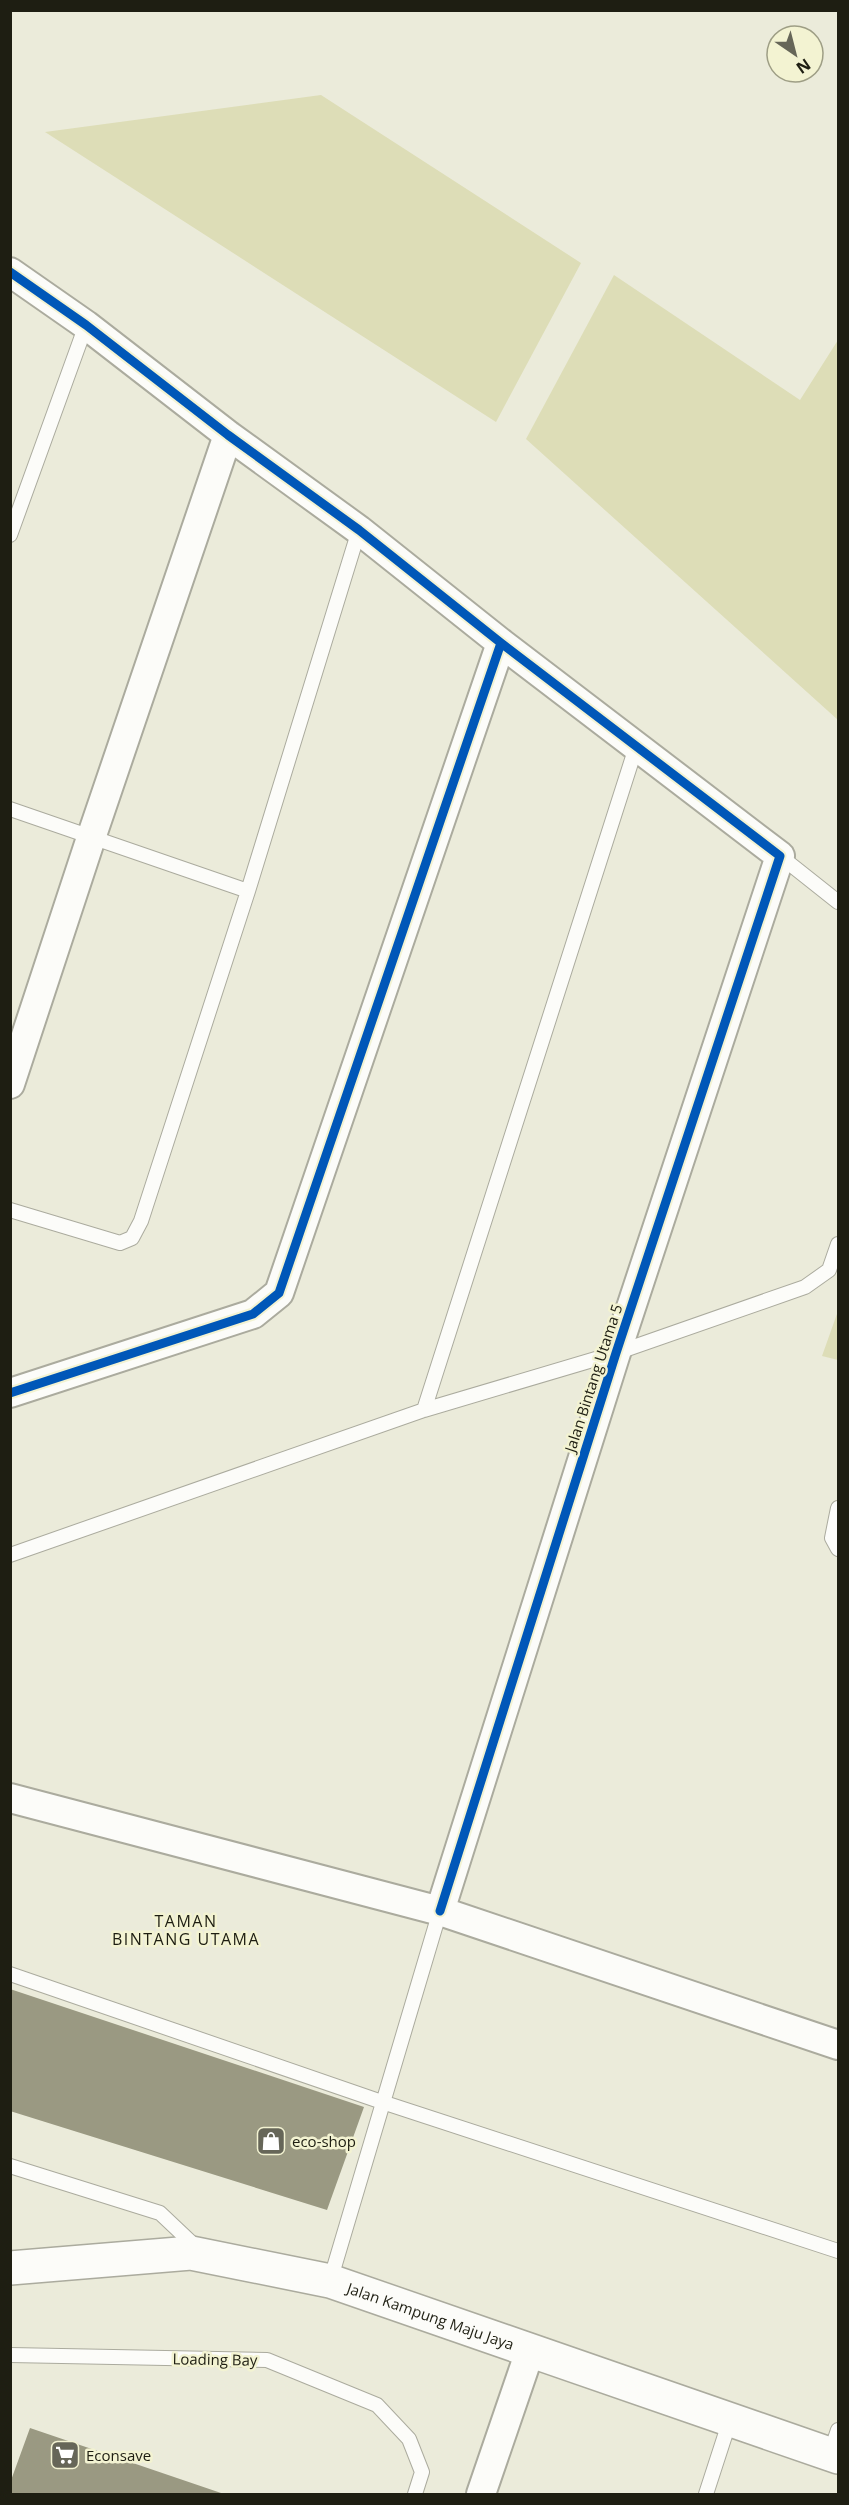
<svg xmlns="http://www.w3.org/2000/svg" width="849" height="2505" viewBox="0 0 849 2505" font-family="'Open Sans',sans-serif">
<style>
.green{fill:#ddddb7}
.building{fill:#9a9982}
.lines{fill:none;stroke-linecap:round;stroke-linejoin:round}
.service-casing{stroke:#abab9e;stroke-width:16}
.minor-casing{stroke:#abab9e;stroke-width:32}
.tertiary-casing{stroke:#abab9e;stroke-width:36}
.service{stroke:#fcfcf9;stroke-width:14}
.minor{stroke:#fcfcf9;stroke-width:28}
.tertiary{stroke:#fcfcf9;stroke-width:33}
.cycleway-casing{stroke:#f3f3d2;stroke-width:13}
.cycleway{stroke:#0057b8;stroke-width:9}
.labels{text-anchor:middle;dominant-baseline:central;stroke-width:5;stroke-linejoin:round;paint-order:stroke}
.street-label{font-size:15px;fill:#1e1e12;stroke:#f3f3d2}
.poi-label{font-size:15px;fill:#1e1e12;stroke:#f3f3d2;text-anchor:start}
.neighbourhood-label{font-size:16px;letter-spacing:1.5px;fill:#1e1e12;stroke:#f3f3d2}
</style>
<rect width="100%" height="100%" fill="#ebebda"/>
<path class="green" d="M321,95L581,263L496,422L45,132Z
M614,275L800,400L838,340V720L526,439Z
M838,1311V1360L822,1356Z"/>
<path class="building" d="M10,1989L364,2107L327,2210L10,2111Z
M30,2428L224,2494H10V2483Z"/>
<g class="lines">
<g class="service-casing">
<path id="service" d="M10,535L86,325
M10,809L248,891
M780,856L838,902
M10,1210L120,1243L132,1238L141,1221L248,891L359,530
M424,1410L637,744
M838,1508L832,1538L838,1549
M10,1555L424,1410L616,1353L805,1287L829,1270L838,1244
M10,1974L382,2102L838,2251
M10,2166L160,2213L197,2248
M330,2281L440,1911
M10,2355L267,2360L377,2405L409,2439L422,2472L415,2494
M830,2454L838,2430
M706,2494L730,2420"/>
</g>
<g class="minor-casing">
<path id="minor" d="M10,272L86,325L228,435L359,530L501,643L780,856L616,1353L440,1911
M10,1084L91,838L228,435
M10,1393L253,1314L279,1293L501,643
M10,1798L440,1911L838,2045
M481,2494L530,2351"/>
</g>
<g class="tertiary-casing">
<g id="tertiary">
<path id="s1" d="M10,2268L191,2253L330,2281L838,2457"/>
</g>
</g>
<use href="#service" class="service"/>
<use href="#minor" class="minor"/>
<use href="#tertiary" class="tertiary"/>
<g class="cycleway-casing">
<path id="cycleway" d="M10,272L86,325L228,435L359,530L501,643L780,856L616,1353L440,1911
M10,1393L253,1314L279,1293L501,643"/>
</g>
<use href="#cycleway" class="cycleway"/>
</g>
<defs>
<g id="shop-square" transform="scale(1.5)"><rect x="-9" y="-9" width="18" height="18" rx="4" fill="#666658" stroke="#f3f3d2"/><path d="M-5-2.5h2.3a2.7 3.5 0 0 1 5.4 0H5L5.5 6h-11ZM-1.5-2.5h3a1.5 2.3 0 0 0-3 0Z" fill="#fff"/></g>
<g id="supermarket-square" transform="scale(1.5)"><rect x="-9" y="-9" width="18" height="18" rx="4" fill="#666658" stroke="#f3f3d2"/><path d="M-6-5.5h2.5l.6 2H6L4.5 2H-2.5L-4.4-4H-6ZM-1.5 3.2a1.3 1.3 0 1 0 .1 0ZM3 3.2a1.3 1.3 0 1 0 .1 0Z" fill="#fff"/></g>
</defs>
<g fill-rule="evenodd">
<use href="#shop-square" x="271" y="2141"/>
<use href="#supermarket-square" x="65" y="2455"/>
</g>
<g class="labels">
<g class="street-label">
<text transform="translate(593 1378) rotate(-72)">Jalan Bintang Utama 5</text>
<text stroke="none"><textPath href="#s1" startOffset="430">Jalan Kampung Maju Jaya</textPath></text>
<text transform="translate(215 2359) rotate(1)">Loading Bay</text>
</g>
<g class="poi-label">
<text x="292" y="2141">eco-shop</text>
<text x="86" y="2455">Econsave</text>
</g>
<g class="neighbourhood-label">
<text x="186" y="1921">TAMAN<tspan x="186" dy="18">BINTANG UTAMA</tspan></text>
</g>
</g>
<rect width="849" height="2505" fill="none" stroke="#1e1e12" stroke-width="24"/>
<g transform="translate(795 54) rotate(145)"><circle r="28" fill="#f3f3d2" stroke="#9e9e85" stroke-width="1.5"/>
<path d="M0-4.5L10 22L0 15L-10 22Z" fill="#666658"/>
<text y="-9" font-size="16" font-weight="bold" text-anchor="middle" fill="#1e1e12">N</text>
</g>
</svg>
